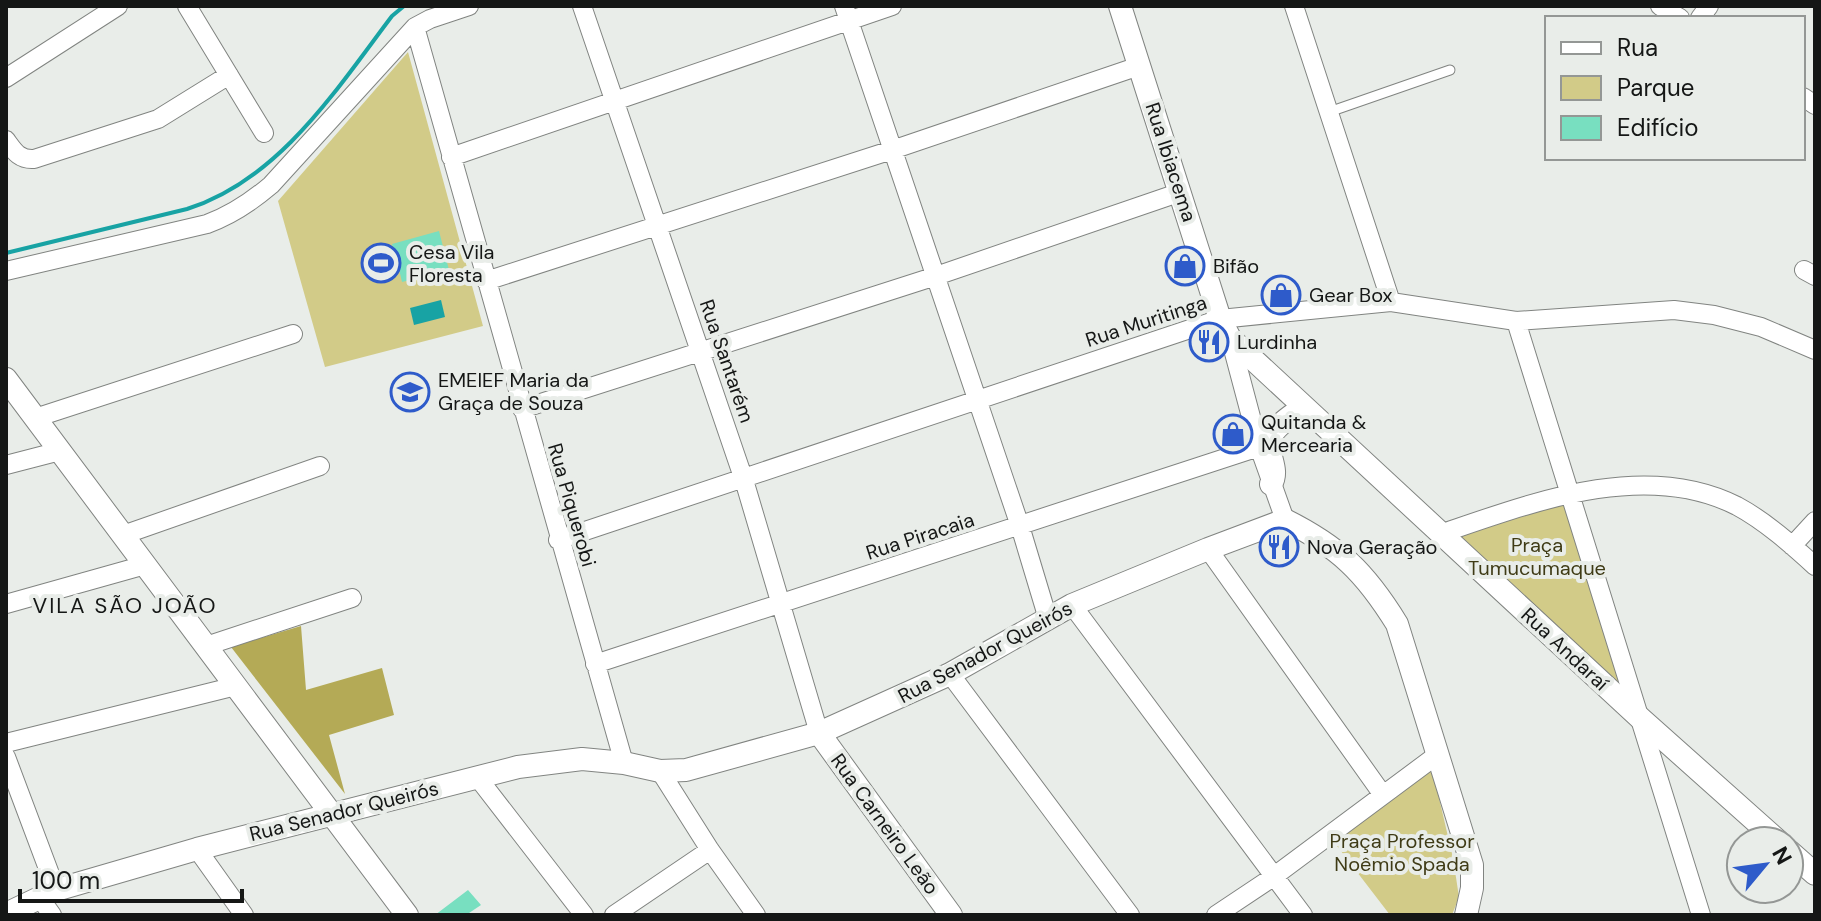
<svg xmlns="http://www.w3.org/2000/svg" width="1821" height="921" viewBox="0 0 1821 921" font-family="'DM Sans',sans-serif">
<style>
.green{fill:#d2cb88}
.forest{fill:#b4aa56}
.water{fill:#18a3a4}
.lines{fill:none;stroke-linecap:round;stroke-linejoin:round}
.stream{stroke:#18a3a4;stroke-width:4}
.building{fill:#78dfc0}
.service-casing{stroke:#818481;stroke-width:11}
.minor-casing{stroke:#818481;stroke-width:20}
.tertiary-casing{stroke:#818481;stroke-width:24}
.service{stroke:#fff;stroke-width:9}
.minor{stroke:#fff;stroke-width:18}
.tertiary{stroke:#fff;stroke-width:22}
.labels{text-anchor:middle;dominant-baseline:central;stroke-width:8;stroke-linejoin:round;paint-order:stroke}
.street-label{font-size:20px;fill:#151716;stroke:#e9ede9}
.poi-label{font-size:20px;fill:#151716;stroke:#e9ede9;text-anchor:start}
.park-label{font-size:20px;fill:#3f3b16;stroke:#e9ede9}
.neighbourhood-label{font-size:22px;letter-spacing:2px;fill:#151716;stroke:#e9ede9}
</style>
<rect width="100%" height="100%" fill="#e9ede9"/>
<path class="green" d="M408,52L483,326L325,367L278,201Z
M1564,503L1627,703L1454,536Z
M1432,768L1453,858L1459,897L1452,915H1390L1334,842Z"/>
<path class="forest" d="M301,626L306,690L382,668L394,715L329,735L345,794L231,647Z"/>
<path class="water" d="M441,300L445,317L414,325L410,308Z"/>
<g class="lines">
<path class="stream" d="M6,253L187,209C279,180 336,90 392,16L404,6"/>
</g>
<path class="building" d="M439,231L449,270L402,282L398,265L380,270L376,252L393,248L392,244Z
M468,890L481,905L466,915H435Z"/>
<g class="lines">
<g class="service-casing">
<path id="service" d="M1329,112L1450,70"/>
</g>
<g class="minor-casing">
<path id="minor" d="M187,6L264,133
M582,6L744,480L819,733
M844,6L1020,526L1048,619
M1294,6L1391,302
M1660,6L1680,18
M1700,18L1709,6
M415,27L624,763
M6,78L118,6
M1803,97L1815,105
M6,140C14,151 19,160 34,159L158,119L229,75
M451,157L892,6
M1804,270L1815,276
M6,271L207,224C232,215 251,202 271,185L415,27L430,19L469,6
M486,281L892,150L1139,66
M1516,321L1701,915
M1230,338L1259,447L1285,520
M522,409L936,276L1181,192
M35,418L293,334
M6,465L60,451
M1440,534C1531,503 1644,459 1737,506C1765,521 1792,545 1815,566
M123,535L320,466
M558,540L1220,319L1391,302L1516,321L1674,310L1714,315L1761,327L1815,350
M1792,546L1815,521
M1208,549L1383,795
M6,604L145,565
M1072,605L1303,915
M206,646L352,598
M595,664L1259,447
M950,674L1130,915
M6,743L236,686
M6,757L56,890
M660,771L710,850L756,915
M478,778L584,915
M197,849L244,915
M40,898L52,915
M614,915L710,850
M1216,915L1273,877L1437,755"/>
</g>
<g class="tertiary-casing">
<path id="tertiary" d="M1120,6L1220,319L1230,338L1639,717L1778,841
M6,379L407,915
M1271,484C1280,469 1266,455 1270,439C1273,427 1293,415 1303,407
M819,733L951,915
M1789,851L1815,874
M6,914L56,890L197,849L518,767L582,759L624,763L660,771L686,770L819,733L950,674L1072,605L1208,549L1285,520C1339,547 1365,572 1397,624L1472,865V888L1466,915"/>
</g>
<use href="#service" class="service"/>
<use href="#minor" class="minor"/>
<use href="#tertiary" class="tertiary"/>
</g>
<defs>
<g id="stadium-ring" transform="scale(2)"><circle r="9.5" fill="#e9ede9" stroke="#2e5bca" stroke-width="1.5"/><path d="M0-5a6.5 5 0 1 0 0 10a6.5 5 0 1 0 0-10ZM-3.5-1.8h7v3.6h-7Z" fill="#2e5bca"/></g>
<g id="shop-ring" transform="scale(2)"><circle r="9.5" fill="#e9ede9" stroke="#2e5bca" stroke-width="1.5"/><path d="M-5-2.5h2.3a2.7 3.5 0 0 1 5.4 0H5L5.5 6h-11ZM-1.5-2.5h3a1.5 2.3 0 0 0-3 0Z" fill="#2e5bca"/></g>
<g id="restaurant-ring" transform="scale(2)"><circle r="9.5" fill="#e9ede9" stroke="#2e5bca" stroke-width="1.5"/><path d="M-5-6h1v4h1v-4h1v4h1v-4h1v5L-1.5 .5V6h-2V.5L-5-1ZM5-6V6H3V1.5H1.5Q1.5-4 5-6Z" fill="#2e5bca"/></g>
<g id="school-ring" transform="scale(2)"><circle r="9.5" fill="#e9ede9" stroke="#2e5bca" stroke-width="1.5"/><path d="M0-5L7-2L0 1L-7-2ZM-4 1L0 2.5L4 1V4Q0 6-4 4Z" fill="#2e5bca"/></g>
</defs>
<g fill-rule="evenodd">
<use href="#stadium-ring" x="381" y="263"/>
<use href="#shop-ring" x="1185" y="266"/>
<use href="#shop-ring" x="1281" y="295"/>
<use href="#restaurant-ring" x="1209" y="342"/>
<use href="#school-ring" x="410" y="392"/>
<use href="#shop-ring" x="1233" y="434"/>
<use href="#restaurant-ring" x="1279" y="547"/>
</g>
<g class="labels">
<g class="street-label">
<text transform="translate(1171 162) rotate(72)">Rua Ibiacema</text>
<text transform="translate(1146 321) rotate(-18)">Rua Muritinga</text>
<text transform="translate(727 361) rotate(71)">Rua Santarém</text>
<text transform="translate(572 505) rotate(74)">Rua Piquerobi</text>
<text transform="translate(920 536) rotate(-18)">Rua Piracaia</text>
<text transform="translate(1565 649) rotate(43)">Rua Andaraí</text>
<text transform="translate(985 652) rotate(-28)">Rua Senador Queirós</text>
<text transform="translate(344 811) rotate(-14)">Rua Senador Queirós</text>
<text transform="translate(885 824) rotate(54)">Rua Carneiro Leão</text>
</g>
<g class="poi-label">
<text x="409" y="252">Cesa Vila<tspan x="409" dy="23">Floresta</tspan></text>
<text x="1213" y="266">Bifão</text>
<text x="1309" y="295">Gear Box</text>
<text x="1237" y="342">Lurdinha</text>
<text x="438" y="380">EMEIEF Maria da<tspan x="438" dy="23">Graça de Souza</tspan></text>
<text x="1261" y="422">Quitanda &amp;<tspan x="1261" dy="23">Mercearia</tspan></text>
<text x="1307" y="547">Nova Geração</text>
</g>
<g class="park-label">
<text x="1537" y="545">Praça<tspan x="1537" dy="23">Tumucumaque</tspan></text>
<text x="1402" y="841">Praça Professor<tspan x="1402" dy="23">Noêmio Spada</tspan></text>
</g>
<g class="neighbourhood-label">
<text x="125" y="605">VILA SÃO JOÃO</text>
</g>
</g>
<rect width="1821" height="921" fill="none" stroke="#151716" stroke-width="16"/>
<rect x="1545" y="16" width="260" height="144" fill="#e9ede9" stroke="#949795" stroke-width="2"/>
<rect x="1561" y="42" width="40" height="12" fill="#ffffff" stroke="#949795" stroke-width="2"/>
<text x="1617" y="56" font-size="24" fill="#151716">Rua</text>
<rect x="1561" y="76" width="40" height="24" fill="#d2cb88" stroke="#949795" stroke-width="2"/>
<text x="1617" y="96" font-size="24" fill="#151716">Parque</text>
<rect x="1561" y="116" width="40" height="24" fill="#78dfc0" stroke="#949795" stroke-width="2"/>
<text x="1617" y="136" font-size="24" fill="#151716">Edifício</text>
<g transform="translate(1765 865) rotate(61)"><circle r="38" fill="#e9ede9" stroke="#949795" stroke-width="2"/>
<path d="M0-6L14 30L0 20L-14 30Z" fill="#2e5bca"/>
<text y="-12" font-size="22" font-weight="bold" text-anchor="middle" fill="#151716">N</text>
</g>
<path d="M20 889v12h222v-12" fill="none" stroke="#151716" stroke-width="4"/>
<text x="32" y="889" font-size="24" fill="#151716" stroke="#e9ede9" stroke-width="6" paint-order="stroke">100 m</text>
</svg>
